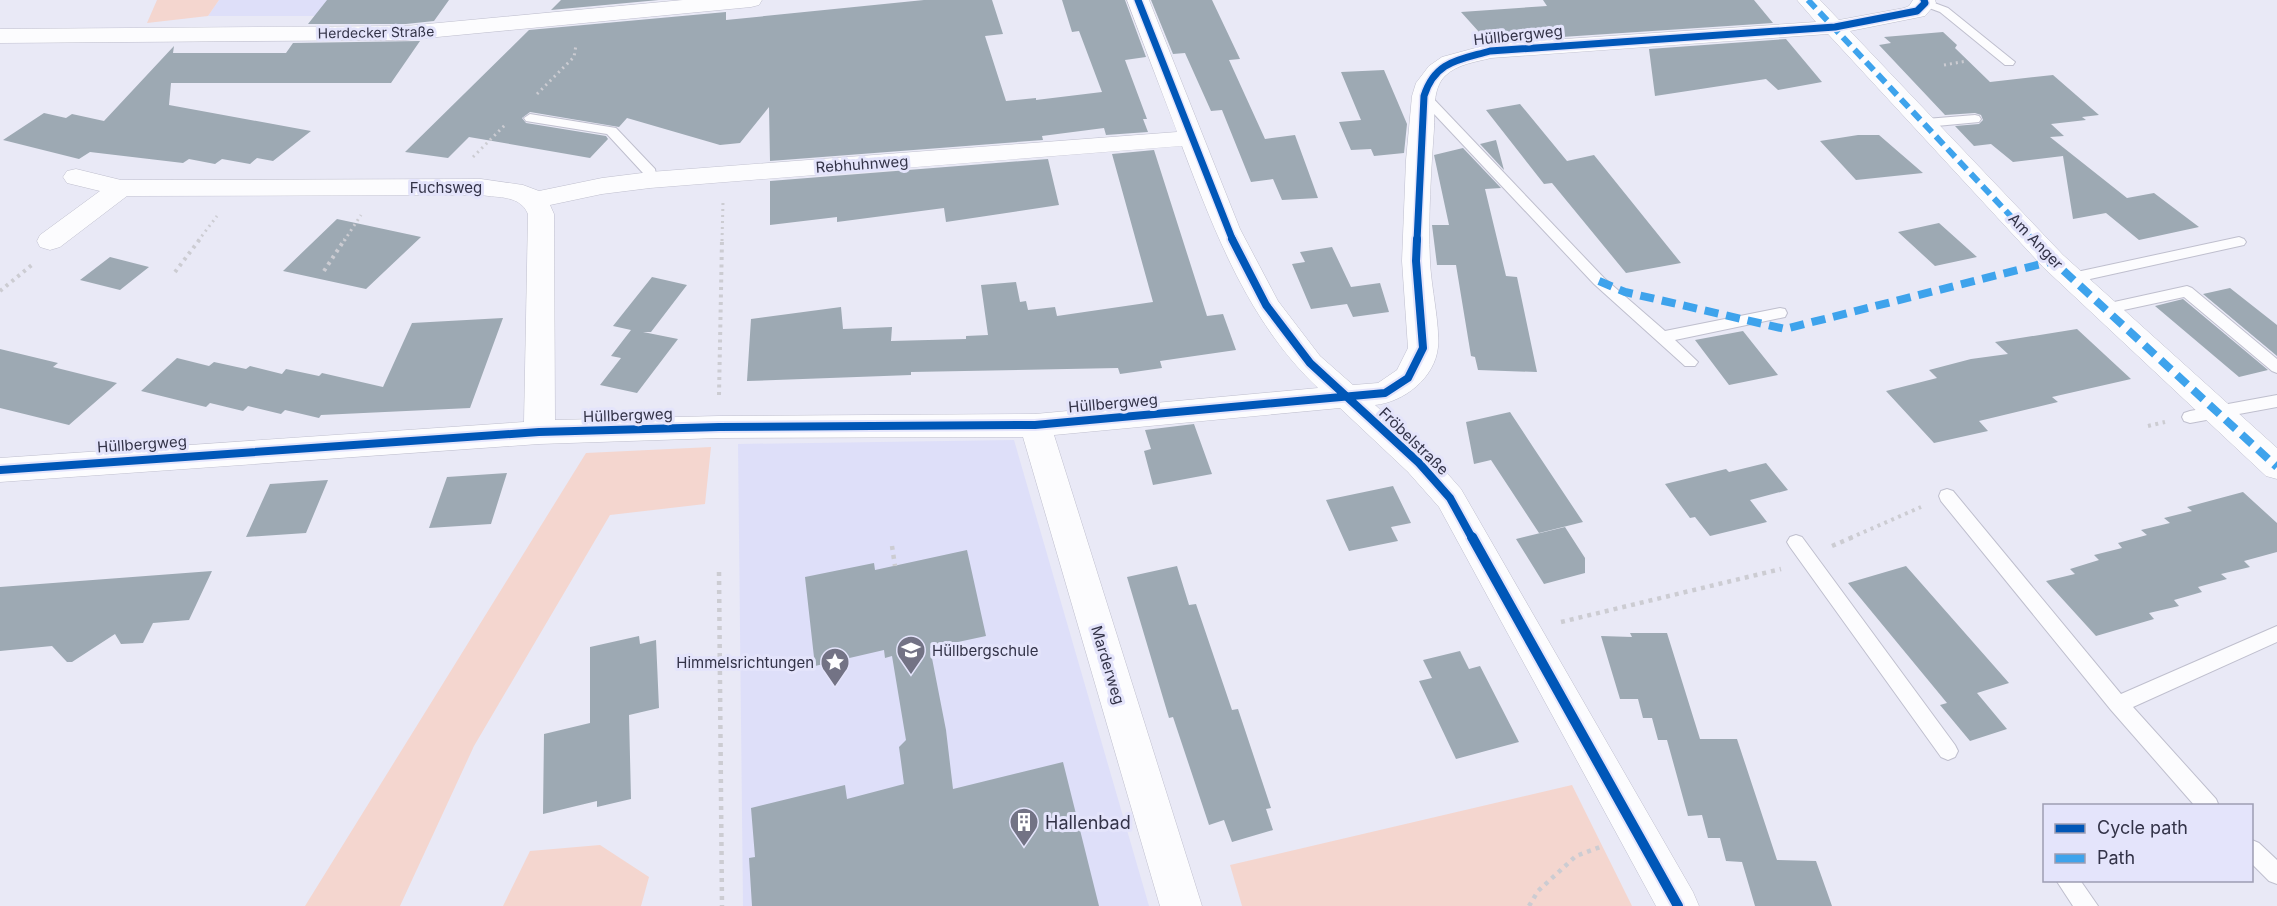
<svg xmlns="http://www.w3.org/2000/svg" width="2277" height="906" viewBox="0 0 2277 906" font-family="Inter,sans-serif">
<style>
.built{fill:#dedff9}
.green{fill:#f4d6cf}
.building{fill:#9da9b3}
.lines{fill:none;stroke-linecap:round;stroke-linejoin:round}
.lane-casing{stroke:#bfbfce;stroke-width:2}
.street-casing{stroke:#bfbfce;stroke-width:1}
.path-far2{stroke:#ccccd2;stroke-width:3;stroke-dasharray:2 4;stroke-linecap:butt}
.path-far1{stroke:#ccccd2;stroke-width:4;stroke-dasharray:3 4.5;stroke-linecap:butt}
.path{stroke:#ccccd2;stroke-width:4.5;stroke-dasharray:4 5;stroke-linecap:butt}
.lane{fill:#fcfcfe;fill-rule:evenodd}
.street{fill:#fcfcfe;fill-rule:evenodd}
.quiet-far1{stroke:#3ea3ec;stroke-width:6;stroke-dasharray:11 6;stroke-linecap:butt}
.quiet{stroke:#3ea3ec;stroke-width:8;stroke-dasharray:14 8;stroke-linecap:butt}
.cycleway-far2-casing{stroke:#e4e4fb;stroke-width:10}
.cycleway-far1-casing{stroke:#e4e4fb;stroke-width:12}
.cycleway-casing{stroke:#e4e4fb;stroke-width:14}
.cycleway-far2{stroke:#0057b8;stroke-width:7}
.cycleway-far1{stroke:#0057b8;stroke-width:8}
.cycleway{stroke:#0057b8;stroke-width:10}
.labels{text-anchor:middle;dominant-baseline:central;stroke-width:6;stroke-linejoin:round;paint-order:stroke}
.far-street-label{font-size:14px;fill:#333348;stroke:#e4e4fb}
.street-label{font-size:15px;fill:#333348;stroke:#e4e4fb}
.poi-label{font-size:15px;fill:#333348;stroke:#e4e4fb;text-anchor:start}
.near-poi-label{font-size:18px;fill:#333348;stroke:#e4e4fb;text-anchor:start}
</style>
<rect width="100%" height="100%" fill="#e9e9f6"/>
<path class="built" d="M219,0H422L418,16H208Z
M1014,440L1149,906H743L738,444Z"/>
<path class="green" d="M157,0H219L208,16L147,23Z
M711,447L705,504L610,515L474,746L400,906H305L586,453Z
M1572,785L1632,906H1242L1230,865Z
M600,845L649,877L641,906H503L530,851Z"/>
<path class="building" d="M327,0H449L434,21L406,24H308Z
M561,0H659L551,10Z
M924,0H992L1003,34L985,36L1006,101L1036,98V100L1102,92L1079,31L1072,32L1062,0H1125L1146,57L1125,60L1147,119H1143L1148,132L1106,135L1104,128L1042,136L1043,140L770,161L769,107L740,143L720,145L627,118L619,127L530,112L522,118L526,123L606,136L608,139L590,158L469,137L448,158L405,152L529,30L726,12V20Z
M1151,0H1212L1240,59L1229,60L1265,139L1295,135L1318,198L1282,200L1273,179L1251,182L1222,110L1211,111L1185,53L1173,54Z
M1543,0H1754L1773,23L1488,42L1461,12L1547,6Z
M1943,32L1957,45L1955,48L1990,82L2053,75L2099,115L2082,117L2086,120L2051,124L2064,136L2050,137L2127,198L2154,193L2199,227L2139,240L2106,213L2073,219L2063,156L2013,162L1991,144L1974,146L1955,126L1979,124L1983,120L1981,115L1975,113L1945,115L1879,45L1891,43L1884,37Z
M1786,39L1822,82L1778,90L1766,79L1655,96L1649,49Z
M420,41L391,83H171L169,105L311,131L273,161L257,158L250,164L222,159L215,164L189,159L183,163L90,152L79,159L3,140L44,113L66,118L72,114L104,121L174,46L173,53H286L293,43Z
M1384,70L1407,124L1404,153L1374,156L1371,149L1351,150L1339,122L1361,120L1341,72Z
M1520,104L1567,161L1594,155L1681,263L1626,273L1552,183L1544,184L1486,110Z
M1858,135H1879L1923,173L1856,180L1820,141Z
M1496,140L1504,170L1480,144Z
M1463,148L1501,188L1485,189L1506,276L1517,277L1537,372L1478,370L1475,357L1471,356L1456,265H1437L1432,225H1449L1434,155Z
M1154,150L1207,316L1223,314L1236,350L1160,361L1162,368L1120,374L1118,368L911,372V375L747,381L751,319L841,307L843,329L892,327L891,341L966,339V336L988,335L981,285L1016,282L1020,302L1026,301L1028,310L1055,307L1057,316L1153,302L1112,154Z
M1048,159L1059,205L946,222L944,208L837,222V217L770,225V181Z
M337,219L421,237L366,289L283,271Z
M1939,223L1977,257L1935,266L1898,232Z
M1332,247L1351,287L1380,283L1389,312L1353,317L1347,304L1311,309L1292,264L1305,262L1300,252Z
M110,257L149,267L120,290L80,280Z
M652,277L687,285L651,332H643L678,339L637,393L600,385L621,358L611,356L631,330L613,326Z
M2230,288L2277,325V356L2203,294Z
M2183,299L2268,370L2239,377L2155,306Z
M503,318L470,408L321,415L319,418L285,410L281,414L248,406L243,411L210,403L206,407L141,391L177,358L209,366L214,362L246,369L250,366L282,374L286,369L319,376L322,373L383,387L412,323Z
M2077,329L2131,379L2052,397L2058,402L1979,421L1988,431L1934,443L1886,391L1937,378L1929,370L1971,359L2008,354L1995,342Z
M1743,331L1778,375L1729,385L1695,340Z
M0,349L58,363L53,367L117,383L69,425L0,408Z
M1510,412L1535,450L1583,522L1539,533L1491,460L1474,464L1466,422Z
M1194,424L1212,474L1153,485L1144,451L1151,449L1145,430Z
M1766,463L1788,490L1750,500L1767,522L1710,536L1695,517L1690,518L1665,484L1726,469L1729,472Z
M507,473L491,524L429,528L447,477Z
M328,480L306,533L246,537L270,484Z
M1393,486L1411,523L1391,527L1398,541L1349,551L1326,500Z
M2243,492L2277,523V552L2244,561L2250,567L2221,574L2227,579L2198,587L2202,592L2174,600L2179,606L2149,613L2154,619L2096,636L2046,581L2075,574L2070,569L2099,560L2094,555L2122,548L2118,543L2147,535L2141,530L2170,523L2164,518L2192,511L2187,507Z
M1565,527L1585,558V573L1544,584L1516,539Z
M967,550L986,636L930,648L946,730L953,789L1063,762L1099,906H752L749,858L755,857L751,808L845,785L847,799L904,784L899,747L906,740L892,656L885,658L884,650L815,666L805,577L874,563L875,570Z
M1177,566L1189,605L1196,604L1232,710L1238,709L1271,808L1266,809L1273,830L1232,842L1224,820L1209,825L1173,717L1169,718L1127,577Z
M1906,566L2009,683L1977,693L2007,729L1970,741L1940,705L1947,703L1848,583Z
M212,571L189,620L153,623L143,643L121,644L115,634L72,662H67L52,646L0,651V587Z
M1630,633H1667L1700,739H1737L1777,860L1816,861L1832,906H1755L1742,862L1726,861L1720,838H1708L1702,815L1688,816L1667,740H1658L1652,718H1643L1638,699H1620L1601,636L1632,637Z
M639,636L640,644L656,640L659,708L629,715L631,799L597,807V801L543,814L544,734L590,723V647Z
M1460,651L1469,669L1480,666L1519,742L1456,759L1419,681L1432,678L1423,660Z"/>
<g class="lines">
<g class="lane-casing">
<path id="lane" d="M1921,1H1929L1948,8L2015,62L2013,65H2005L1940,12L1921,5Z
M1424,92L1428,93L1604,278L1665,331L1780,308L1785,309L1787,313L1785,317L1675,340L1698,362L1695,366H1685L1594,284L1420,99L1418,96L1420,93Z
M530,114L616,128L655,169L657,180L655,183H645L643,173L607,134L526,121L524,118Z
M1975,115L1979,116L1981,119L1979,122L1926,127L1920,123L1926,119Z
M2239,237L2244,239L2246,242L2244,245L2072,283L2065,278L2072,273Z
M2187,286L2192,288L2277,359V373L2272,371L2184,297L2105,314L2098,309L2105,304Z
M2277,395V407L2190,423L2184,421L2182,417L2184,413L2190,411Z
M1947,489L1953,491L2121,694L2277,626V642L2133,707L2216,799L2219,806H2195L2111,710L1941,501L1939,496L1941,491Z
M1796,535L1802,537L1955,745L1958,751L1955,757L1948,760L1941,757L1790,547L1787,542L1790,537Z
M2252,840L2259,843L2277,860V884L2269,881L2252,864Z
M2056,880H2080L2098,906H2073Z"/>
</g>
<g class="street-casing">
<path id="street" d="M683,0H762L759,5L751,7L406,40L0,43V29L406,26Z
M1127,0H1149L1240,229L1278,301L1320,356L1353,385L1378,383L1397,370L1408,348L1402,261L1406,160L1412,96L1416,83L1429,66L1442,57L1490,44L1816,22L1797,0H1820L1839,20L1904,8L1909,6L1913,0H1935L1936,3L1925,16L1850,31L2063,255L2277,448V479L2266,476L2043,267L1828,34L1491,58C1476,62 1457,64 1445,76C1432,89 1435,112 1434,129C1431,172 1428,217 1430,261C1431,287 1440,324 1438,347C1435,378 1404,402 1375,405L1430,454L1461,489L1693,892L1699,906H1656L1439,507L1408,472L1340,408L1054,435L1202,906H1160L1023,437L719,438L539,444L0,482V458L524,422L528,214C520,195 499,198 481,195L127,196L60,247L50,250L40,247L37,241L40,235L100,191L67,183L63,177L67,171L76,169L121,180L481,179L523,185L539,191L602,178L650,172L1177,132ZM1182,146C1215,233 1249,323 1318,388L1035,414L719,416L555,420L554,214L550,205L602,194L650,188Z"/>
</g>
<path class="path-far2" d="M1944,65L1967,61
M537,94L574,57L576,45
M473,157L506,124
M198,241L217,216
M344,241L361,215
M722,241L723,202"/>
<path class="path-far1" d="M324,271L345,239
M175,272L200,239
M0,291L33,264
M719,395L722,239
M2148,426L2165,422
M1850,538L1921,507"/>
<path class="path" d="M892,546L895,566
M1832,546L1853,537
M719,572L722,906
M1561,622L1781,569
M1529,906L1538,891L1576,856L1600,847"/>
<use href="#lane" class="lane"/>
<use href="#street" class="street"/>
<path class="quiet-far1" d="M1808,0L2034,241"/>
<path class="quiet" d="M2033,239L2053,261L2277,467
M1599,281L1625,292L1785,329L2053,261"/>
<g class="cycleway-far2-casing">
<path id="cycleway-far2" d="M1138,0L1233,241
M1417,241L1424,96C1435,61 1459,60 1490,51L1835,27L1917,11L1925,3L1924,0"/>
</g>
<g class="cycleway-far1-casing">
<path id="cycleway-far1" d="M1232,239L1266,305L1310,363L1419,463L1450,498L1472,538
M0,470L539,432L719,427L1035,425L1385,393L1408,378L1423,348L1416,261L1417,239"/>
</g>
<g class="cycleway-casing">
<path id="cycleway" d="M1472,537L1678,906"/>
</g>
<use href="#cycleway-far2" class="cycleway-far2"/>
<use href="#cycleway-far1" class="cycleway-far1"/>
<use href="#cycleway" class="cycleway"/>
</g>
<defs>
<g id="school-pin" transform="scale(1.5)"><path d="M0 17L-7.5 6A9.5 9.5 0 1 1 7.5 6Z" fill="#737385" stroke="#e4e4fb"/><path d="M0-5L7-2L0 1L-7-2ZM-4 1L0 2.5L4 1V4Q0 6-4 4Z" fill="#fff"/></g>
<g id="sight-pin" transform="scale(1.5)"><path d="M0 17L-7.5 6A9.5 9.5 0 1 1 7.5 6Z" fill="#737385" stroke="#e4e4fb"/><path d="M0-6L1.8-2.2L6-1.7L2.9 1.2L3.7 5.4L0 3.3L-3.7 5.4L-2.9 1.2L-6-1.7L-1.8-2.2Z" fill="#fff"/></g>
<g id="building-pin" transform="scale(1.5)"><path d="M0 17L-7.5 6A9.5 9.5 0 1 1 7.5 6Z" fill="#737385" stroke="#e4e4fb"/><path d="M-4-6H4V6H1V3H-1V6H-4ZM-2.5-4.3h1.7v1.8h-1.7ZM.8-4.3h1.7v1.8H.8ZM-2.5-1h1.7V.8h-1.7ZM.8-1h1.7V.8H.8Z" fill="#fff"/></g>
</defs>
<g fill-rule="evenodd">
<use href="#school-pin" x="911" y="650"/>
<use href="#sight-pin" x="835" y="662"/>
<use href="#building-pin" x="1024" y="822"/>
</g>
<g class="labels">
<g class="far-street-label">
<text transform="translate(376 32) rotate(-1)">Herdecker Straße</text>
</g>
<g class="street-label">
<text transform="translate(1518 35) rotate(-6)">Hüllbergweg</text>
<text transform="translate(862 164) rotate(-4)">Rebhuhnweg</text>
<text x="446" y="187">Fuchsweg</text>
<text transform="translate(2036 241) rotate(46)">Am Anger</text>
<text transform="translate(1113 403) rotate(-5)">Hüllbergweg</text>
<text transform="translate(628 415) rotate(-2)">Hüllbergweg</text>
<text transform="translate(1414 441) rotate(44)">Fröbelstraße</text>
<text transform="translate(142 444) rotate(-4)">Hüllbergweg</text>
<text transform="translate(1108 665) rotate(73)">Marderweg</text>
</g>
<g class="poi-label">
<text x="932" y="650">Hüllbergschule</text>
<text x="814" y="662" text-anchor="end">Himmelsrichtungen</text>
</g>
<g class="near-poi-label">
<text x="1045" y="822">Hallenbad</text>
</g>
</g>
<rect x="2043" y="804" width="210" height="78" fill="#e4e4fb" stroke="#9d9db3" stroke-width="1.5"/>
<rect x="2055" y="824" width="30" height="9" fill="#0057b8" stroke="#9d9db3" stroke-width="1.5"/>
<text x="2097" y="834" font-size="18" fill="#333348">Cycle path</text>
<rect x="2055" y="854" width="30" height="9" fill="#3ea3ec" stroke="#9d9db3" stroke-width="1.5"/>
<text x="2097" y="864" font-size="18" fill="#333348">Path</text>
</svg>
